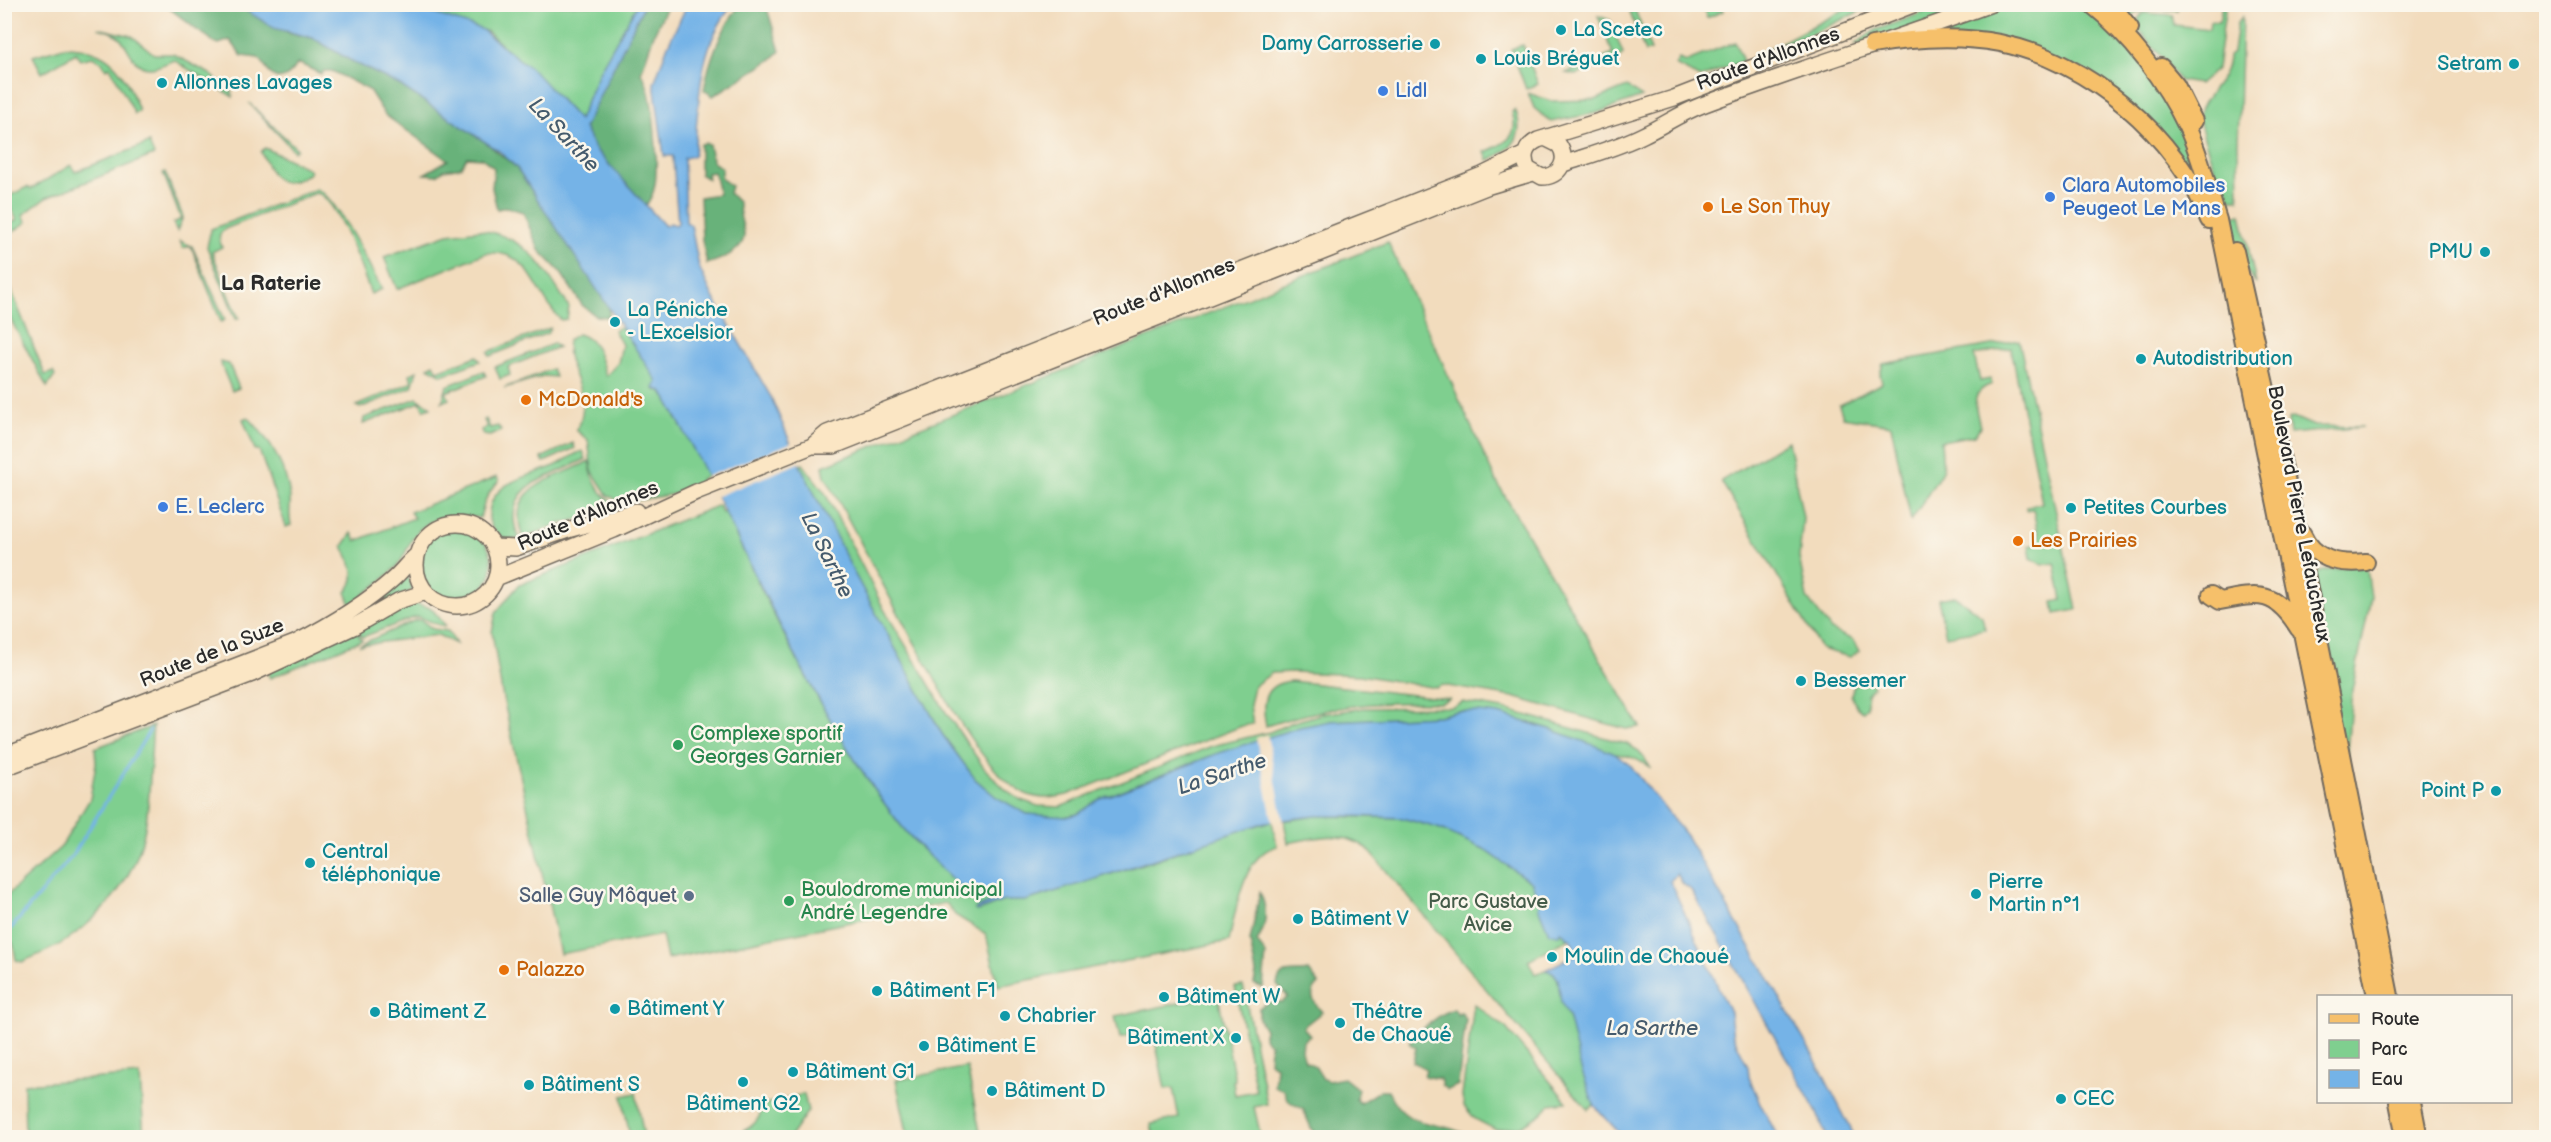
<svg xmlns="http://www.w3.org/2000/svg" width="2551" height="1142" viewBox="0 0 2551 1142" font-family="'Balsamiq Sans',sans-serif">
<style>
.green{fill:#7fcf8f;stroke:#557d5d;stroke-width:1.5}
.forest{fill:#67b27a;stroke:#496e52;stroke-width:1.5}
.water{fill:#74b3e7;stroke:#506f89;stroke-width:1.5}
.pier{fill:#f2dcbd}
.lines{fill:none;stroke-linecap:round;stroke-linejoin:round}
.stream{stroke:#74b3e7;stroke-width:3}
.secondary-casing{stroke:#71695e;stroke-width:18}
.primary-casing{stroke:#71695e;stroke-width:20}
.secondary{stroke:#fbe6c4;stroke-width:15}
.primary{stroke:#f6c06b;stroke-width:16}
.culture-dot{fill:#0f9aa8;stroke:#fbf7ec;stroke-width:2}
.shop-dot{fill:#3f7fe0;stroke:#fbf7ec;stroke-width:2}
.food-dot{fill:#e8710a;stroke:#fbf7ec;stroke-width:2}
.leisure-dot{fill:#2e9e5b;stroke:#fbf7ec;stroke-width:2}
.service-dot{fill:#5c6f8a;stroke:#fbf7ec;stroke-width:2}
.labels{text-anchor:middle;dominant-baseline:central;stroke-width:5;stroke-linejoin:round;paint-order:stroke}
.culture-label{font-size:20px;fill:#0d838f;stroke:#fbf7ec;text-anchor:start}
.street-label{font-size:20px;fill:#2b2b2b;stroke:#fbf7ec}
.shop-label{font-size:20px;fill:#366cbe;stroke:#fbf7ec;text-anchor:start}
.food-label{font-size:20px;fill:#c56008;stroke:#fbf7ec;text-anchor:start}
.leisure-label{font-size:20px;fill:#27864d;stroke:#fbf7ec;text-anchor:start}
.service-label{font-size:20px;fill:#4e5e75;stroke:#fbf7ec;text-anchor:end}
.park-label{font-size:20px;fill:#445c49;stroke:#fbf7ec}
.water-label{font-size:21px;font-style:italic;fill:#455b6d;stroke:#fbf7ec}
.neighbourhood-label{font-size:21px;font-weight:bold;fill:#2b2b2b;stroke:#fbf7ec}
</style>
<rect width="100%" height="100%" fill="#fbf7ec"/>
<filter id="ink" filterUnits="userSpaceOnUse"><feTurbulence type="fractalNoise" baseFrequency=".0167" numOctaves="2"/><feDisplacementMap in="SourceGraphic" scale="12" xChannelSelector="R" yChannelSelector="G"/><feConvolveMatrix kernelMatrix="1 2 1 2 8 2 1 2 1" color-interpolation-filters="sRGB"/></filter>
<filter id="wash" filterUnits="userSpaceOnUse"><feTurbulence type="fractalNoise" baseFrequency=".008" numOctaves="4" result="noise"/><feDisplacementMap in="SourceGraphic" scale="24" xChannelSelector="R" yChannelSelector="G"/><feGaussianBlur stdDeviation="1.35" result="paint"/><feColorMatrix in="noise" values="0 0 0 0 0 0 0 0 0 0 0 0 0 0 0 0 0 1.4 0 .05"/><feComposite in="paint" operator="in"/></filter>
<g filter="url(#wash)">
<rect width="100%" height="100%" fill="#f2dcbd"/>
<path class="green" d="M408,5H637L600,70L579,120L561,100L488,32Z
M1627,5H1633L1651,50L1645,52Z
M1698,5H1721L1723,11L1707,18L1704,10H1700Z
M1853,5H1873L1767,55V50Z
M1944,5H2091L2120,29L2188,128L2203,206L2182,169L2110,95L1999,43L1854,45L1876,30Z
M2111,5H2178L2177,10C2103,6 2136,24 2159,65Z
M2222,5H2226L2217,68L2199,84L2180,81L2140,31C2138,23 2136,19 2143,13L2172,15L2174,25L2209,29L2210,21L2219,22Z
M1598,16L1610,20L1623,54L1619,58L1576,75L1566,73L1613,54Z
M2242,17L2238,144L2239,199H2230L2222,190C2218,177 2197,124 2199,114C2205,91 2227,83 2228,56L2233,52L2237,23Z
M98,28L132,36L154,54H173L210,74L232,92L233,97L174,60C167,63 159,67 152,68C133,70 130,47 119,37C113,32 106,30 98,28Z
M1735,42L1743,61L1700,78L1675,65L1679,59L1685,62Z
M1523,45L1538,84L1526,89L1511,49Z
M64,47C111,47 124,71 139,111L135,114L110,67L106,69L102,62L92,57L80,60L76,53L42,73L33,56Z
M1627,87L1642,97L1597,113L1551,122L1534,108L1528,93L1551,101L1595,100Z
M249,103L297,149L294,151Z
M1515,109C1526,136 1513,150 1488,160L1485,152C1506,143 1520,137 1512,112Z
M149,143L154,155L46,198L23,215L27,222L7,236L5,252V227L17,220L5,198L27,187L31,189L71,165L75,172Z
M265,148L309,169L310,173C279,192 274,180 261,152Z
M165,172L183,217L177,231L173,223L181,219L163,173Z
M316,189C335,193 371,270 382,289L371,294C363,274 336,195 316,193L225,229C217,235 219,239 222,247L212,252L239,319H236L207,247L211,229Z
M2241,214L2256,284C2242,267 2228,239 2233,216Z
M480,230C529,237 544,268 569,307L567,319L561,320C534,295 533,249 486,253L397,289L384,257L448,234Z
M2546,238V271L2539,264L2540,253Z
M180,241L192,246L225,320L221,322L191,246L183,248Z
M1388,242L1495,479L1640,727L1626,729L1513,697L1442,685L1436,688L1360,675L1293,672L1272,673L1254,686L1250,705L1253,724L1242,726L1067,795C1053,798 1040,800 1026,794C986,776 946,699 925,661C890,600 859,538 825,476L823,466Z
M4,272L45,375L53,372L55,376L47,387L5,309Z
M622,326L657,381L655,390L662,391L708,476L700,479L704,489L628,502L618,500L608,496L592,471L588,440L576,430C597,394 562,371 568,340L577,334C598,338 600,359 606,376L618,363L622,345L614,330Z
M550,328L548,333L490,356L488,352Z
M2019,340L2077,610L2055,614L2053,602L2062,600L2055,563L2042,565L2031,558L2029,546L2040,543L2033,509L2026,510V507L2042,503L2011,348L1974,355L1980,381L1990,379L1992,384C1968,392 1976,408 1980,427L1975,435L1941,441L1943,470L1911,521L1891,425L1843,417L1839,405L1882,383L1880,374L1883,364Z
M553,344L558,347L508,367L510,375L500,379L495,367Z
M477,356L480,361L442,375L428,367L434,364L438,371Z
M220,362L229,364L239,388L232,391Z
M552,369L555,377L544,376L504,388Z
M417,371L412,387L360,408L356,406L412,382L410,374Z
M484,371L486,376L446,392L449,399L442,402L447,386Z
M417,398L431,407L424,409L420,402L363,424L364,418Z
M248,417C269,439 286,466 290,497C291,507 288,514 291,525L286,527L259,450H255L243,419Z
M2293,417L2314,426L2363,427L2290,434L2288,419Z
M486,419L490,428L498,426L501,431L490,436L483,435L481,430L487,427L484,420Z
M1788,441L1803,518L1799,557L1807,598L1831,630L1853,640L1859,651L1850,657L1821,649L1721,481Z
M573,443L575,448L544,462L541,458Z
M583,451L586,459L534,483C513,496 509,519 520,539L507,540C498,535 488,527 489,515C490,481 530,476 555,466C565,462 573,453 583,451Z
M589,461C592,481 600,495 617,506L616,510L559,524L523,538C504,485 553,481 589,461Z
M803,464L825,493L885,611L947,714L984,768L1006,790L1021,800L1038,806L1060,807L1212,746L1270,732L1293,722L1322,714L1364,708L1452,707L1463,702L1508,710L1627,744L1639,751L1651,768C1639,760 1630,755 1615,754L1550,729L1498,714L1458,711L1439,716L1331,721L1216,754L1098,800L1078,814L1059,818L1027,814L1004,804L975,779L942,734L854,573L800,465Z
M497,477L499,481C487,493 484,502 480,518C455,513 428,515 413,538C407,547 405,557 397,566C385,580 366,592 351,605L346,592C360,577 351,563 343,546L352,533L356,541L414,518L410,512Z
M719,505L722,513L725,512C772,614 828,730 896,819C913,842 935,862 955,882L965,889L999,899L975,909L978,911L1004,901H1025L1152,861L1218,837L1272,821L1277,846C1242,855 1236,911 1229,941L998,986L986,934L955,915L946,903L667,959L662,935L560,954L502,693L492,632L496,612L519,585Z
M420 564a36 36 0 1 1 72 0a36 36 0 1 1-72 0Z
M2366,562L2371,597L2352,690L2345,776L2305,575Z
M406,574L413,590L353,619L356,616Z
M1955,596L1982,616L1985,629L1946,636L1938,599Z
M412,603L431,608L446,626C434,626 426,617 416,617L363,637L359,633V630L376,619Z
M416,620H421L433,629L448,631L456,644L438,635L359,645Z
M353,627L362,640L270,678L265,668Z
M1864,679L1871,681L1873,687L1867,695V707L1863,711L1857,708L1851,695L1855,682Z
M1291,681L1450,699L1440,703C1376,701 1327,706 1266,726C1261,702 1263,684 1291,681Z
M153,726C150,759 151,795 145,828C137,874 106,913 68,939C55,949 37,955 22,962L16,960L13,943L9,941L5,932V897L61,847L90,799L96,763L95,748Z
M1316,816L1402,818L1438,828L1484,849L1532,883L1541,904L1560,931L1569,939L1528,960L1535,974L1545,970L1553,972L1558,979L1561,1001L1568,1016L1594,1105L1588,1110L1367,848C1339,830 1319,837 1288,843L1284,821Z
M1243,986L1267,1104L1254,1107L1261,1137H1154L1151,1124L1179,1118L1173,1088L1165,1089L1153,1030L1120,1038L1115,1016L1218,995L1235,1080L1233,1081L1235,1095L1256,1091L1235,987Z
M1474,1004L1506,1028L1567,1102L1550,1104L1542,1113L1522,1126L1496,1130L1475,1119L1464,1106L1462,1096Z
M967,1067L981,1137H908L896,1080Z
M140,1075L144,1137H25L24,1084Z
M636,1093L644,1137H630L622,1096Z
M804,1094L808,1111L790,1137H744L743,1131C755,1125 761,1118 762,1105Z"/>
<path class="forest" d="M165,5H237L291,34L313,38L348,59L401,86L485,142L517,168L609,307V315L606,317L596,316L582,305L561,273L539,250L523,212L507,207L497,209L492,188L494,168L482,158L467,157L461,167L444,170L437,175L424,174L448,160L385,115L369,90L332,71H324L321,74L298,63C290,76 280,86 267,70C264,65 264,62 258,58L242,56L230,40L219,44L213,42C207,34 200,34 193,27C184,19 175,13 165,5Z
M644,5H668L654,34L641,73C654,88 660,168 654,189C653,195 649,201 646,206L595,149L584,128Z
M740,5H766L780,51L771,60L713,96L704,90C709,59 721,30 740,5Z
M705,143L709,145L713,162L722,168L721,178L731,186L729,193L739,203C738,213 745,230 744,236C743,252 720,260 707,264L702,240L700,197L719,194L714,172L707,173L708,179L700,174V144Z
M1260,892C1268,910 1267,925 1257,942L1266,954L1263,988L1254,984L1256,973L1250,941Z
M1309,971L1319,984C1307,995 1314,1002 1322,1012L1303,1027L1310,1035L1303,1041L1302,1051L1305,1061L1315,1066L1323,1079L1328,1081L1344,1078L1358,1089L1356,1099L1360,1103L1379,1091H1388C1408,1134 1437,1117 1471,1137H1319L1312,1130L1303,1109C1293,1104 1286,1102 1284,1090L1274,1086L1276,1066L1269,1062L1270,1045C1265,1040 1262,1037 1265,1030L1259,1019V1008L1270,1001L1282,1002L1288,997L1277,985C1280,967 1294,974 1309,971Z
M1454,1009L1458,1015L1461,1012L1466,1019L1458,1085L1448,1090L1442,1086L1440,1079L1424,1076L1426,1069L1413,1062L1416,1048L1409,1043C1415,1033 1442,1012 1454,1009Z"/>
<path class="water" d="M237,5H408L481,29L534,71L579,120L600,70L637,5H644L584,128L595,149L665,226L670,223L676,225L678,223L673,160V156H664L654,83L668,45L687,5H733C697,46 699,104 694,156L684,158L686,222L691,225L699,267L713,297L771,397L800,465L854,573L942,734L975,779L996,797L1027,814L1066,817L1078,814L1098,800L1216,754L1300,727L1331,721L1439,716L1458,711L1478,712L1498,714L1550,729L1596,746L1615,754L1631,766L1687,837L1814,1057L1855,1137H1827L1816,1111L1720,940L1691,890L1683,884L1677,874L1670,881L1730,1013L1733,1036L1748,1066L1749,1077L1759,1101L1778,1137H1623L1594,1105L1581,1069L1568,1016L1561,1002L1558,979L1553,972L1545,970L1577,954L1570,939L1560,931L1559,935L1549,933L1538,907L1540,904L1532,883L1484,849L1438,828L1402,818L1351,816H1316L1266,822L1086,882L1025,901H1004L976,911L975,909L998,899L965,889L955,882C935,862 913,842 896,819C797,689 742,532 662,391L654,389L657,381L517,168L499,151L401,86L348,59L313,38L274,28Z"/>
<path class="pier" d="M793,442L802,462L715,497L705,477Z
M1267,734L1284,824H1273L1256,738Z"/>
<g class="lines">
<path class="stream" d="M8,932L73,855L150,730"/>
</g>
</g>
<g filter="url(#ink)">
<g class="lines">
<g class="secondary-casing">
<path id="secondary" d="M1545,138L1559,145C1569,160 1560,177 1542,177L1528,169C1522,157 1525,146 1538,140L1674,98L1915,4
M1563,164C1590,155 1620,147 1645,134C1664,125 1681,113 1702,105C1797,69 1895,40 1991,4
M812,446H834L1489,186L1533,173
M416 565a41 41 0 1 1 82 0a41 41 0 1 1-82 0Z
M494,547L516,548L571,529L636,511
M496,578L614,530L696,492L812,446L827,433L1482,175L1525,154
M4,756L295,643C330,625 364,605 393,579C402,571 408,562 417,555
M4,768L252,674L353,627L398,601L426,592"/>
</g>
<g class="primary-casing">
<path id="primary" d="M2091,4C2131,36 2165,81 2187,127C2201,156 2208,189 2218,220L2376,996
M2111,4L2130,28
M1872,45C1913,38 1958,35 2000,43C2089,61 2177,135 2209,220
M2161,67L2176,85L2194,121
M2235,251L2295,518L2390,996
M2302,533C2314,560 2338,565 2366,562
M2211,595L2220,601C2260,593 2275,590 2299,629
M2398,1102L2405,1138
M2412,1102L2419,1138"/>
</g>
<use href="#secondary" class="secondary"/>
<use href="#primary" class="primary"/>
</g>
</g>
<g class="culture-dot">
<circle cx="1561" cy="30" r="6"/>
<circle cx="1435" cy="44" r="6"/>
<circle cx="1481" cy="59" r="6"/>
<circle cx="2514" cy="64" r="6"/>
<circle cx="162" cy="83" r="6"/>
<circle cx="2485" cy="252" r="6"/>
<circle cx="615" cy="322" r="6"/>
<circle cx="2141" cy="359" r="6"/>
<circle cx="2071" cy="508" r="6"/>
<circle cx="1801" cy="681" r="6"/>
<circle cx="2496" cy="791" r="6"/>
<circle cx="310" cy="863" r="6"/>
<circle cx="1976" cy="894" r="6"/>
<circle cx="1298" cy="919" r="6"/>
<circle cx="1552" cy="957" r="6"/>
<circle cx="877" cy="991" r="6"/>
<circle cx="1164" cy="997" r="6"/>
<circle cx="615" cy="1009" r="6"/>
<circle cx="375" cy="1012" r="6"/>
<circle cx="1005" cy="1016" r="6"/>
<circle cx="1340" cy="1023" r="6"/>
<circle cx="1236" cy="1038" r="6"/>
<circle cx="924" cy="1046" r="6"/>
<circle cx="793" cy="1072" r="6"/>
<circle cx="743" cy="1082" r="6"/>
<circle cx="529" cy="1085" r="6"/>
<circle cx="992" cy="1091" r="6"/>
<circle cx="2061" cy="1099" r="6"/>
</g>
<g class="shop-dot">
<circle cx="1383" cy="91" r="6"/>
<circle cx="2050" cy="197" r="6"/>
<circle cx="163" cy="507" r="6"/>
</g>
<g class="food-dot">
<circle cx="1708" cy="207" r="6"/>
<circle cx="526" cy="400" r="6"/>
<circle cx="2018" cy="541" r="6"/>
<circle cx="504" cy="970" r="6"/>
</g>
<g class="leisure-dot">
<circle cx="678" cy="745" r="6"/>
<circle cx="789" cy="901" r="6"/>
</g>
<circle class="service-dot" cx="689" cy="896" r="6"/>
<g class="labels">
<g class="culture-label">
<text x="1573" y="30">La Scetec</text>
<text x="1423" y="44" text-anchor="end">Damy Carrosserie</text>
<text x="1493" y="59">Louis Bréguet</text>
<text x="2502" y="64" text-anchor="end">Setram</text>
<text x="174" y="83">Allonnes Lavages</text>
<text x="2473" y="252" text-anchor="end">PMU</text>
<text x="627" y="310">La Péniche<tspan x="627" dy="23">- LExcelsior</tspan></text>
<text x="2153" y="359">Autodistribution</text>
<text x="2083" y="508">Petites Courbes</text>
<text x="1813" y="681">Bessemer</text>
<text x="2484" y="791" text-anchor="end">Point P</text>
<text x="322" y="852">Central<tspan x="322" dy="23">téléphonique</tspan></text>
<text x="1988" y="882">Pierre<tspan x="1988" dy="23">Martin n°1</tspan></text>
<text x="1310" y="919">Bâtiment V</text>
<text x="1564" y="957">Moulin de Chaoué</text>
<text x="889" y="991">Bâtiment F1</text>
<text x="1176" y="997">Bâtiment W</text>
<text x="627" y="1009">Bâtiment Y</text>
<text x="387" y="1012">Bâtiment Z</text>
<text x="1352" y="1012">Théâtre<tspan x="1352" dy="23">de Chaoué</tspan></text>
<text x="1017" y="1016">Chabrier</text>
<text x="1224" y="1038" text-anchor="end">Bâtiment X</text>
<text x="936" y="1046">Bâtiment E</text>
<text x="805" y="1072">Bâtiment G1</text>
<text x="541" y="1085">Bâtiment S</text>
<text x="1004" y="1091">Bâtiment D</text>
<text x="2073" y="1099">CEC</text>
<text x="743" y="1104" text-anchor="middle">Bâtiment G2</text>
</g>
<g class="street-label">
<text transform="translate(1768 59) rotate(-20)">Route d'Allonnes</text>
<text transform="translate(1164 292) rotate(-22)">Route d'Allonnes</text>
<text transform="translate(2299 514) rotate(79)">Boulevard Pierre Lefaucheux</text>
<text transform="translate(588 516) rotate(-23)">Route d'Allonnes</text>
<text transform="translate(212 653) rotate(-22)">Route de la Suze</text>
</g>
<g class="shop-label">
<text x="1395" y="91">Lidl</text>
<text x="2062" y="186">Clara Automobiles<tspan x="2062" dy="23">Peugeot Le Mans</tspan></text>
<text x="175" y="507">E. Leclerc</text>
</g>
<g class="food-label">
<text x="1720" y="207">Le Son Thuy</text>
<text x="538" y="400">McDonald's</text>
<text x="2030" y="541">Les Prairies</text>
<text x="516" y="970">Palazzo</text>
</g>
<g class="leisure-label">
<text x="690" y="734">Complexe sportif<tspan x="690" dy="23">Georges Garnier</tspan></text>
<text x="801" y="890">Boulodrome municipal<tspan x="801" dy="23">André Legendre</tspan></text>
</g>
<g class="service-label">
<text x="677" y="896">Salle Guy Môquet</text>
</g>
<g class="park-label">
<text x="1488" y="902">Parc Gustave<tspan x="1488" dy="23">Avice</tspan></text>
</g>
<g class="water-label">
<text transform="translate(564 135) rotate(47)">La Sarthe</text>
<text transform="translate(827 555) rotate(64)">La Sarthe</text>
<text transform="translate(1222 774) rotate(-18)">La Sarthe</text>
<text x="1652" y="1028">La Sarthe</text>
</g>
<g class="neighbourhood-label">
<text x="271" y="283">La Raterie</text>
</g>
</g>
<rect width="2551" height="1142" fill="none" stroke="#fbf7ec" stroke-width="24"/>
<rect x="2317" y="995" width="195" height="108" fill="#fbf7ec" stroke="#a8a59f" stroke-width="1.5"/>
<rect x="2329" y="1014" width="30" height="9" fill="#f6c06b" stroke="#a8a59f" stroke-width="1.5"/>
<text x="2371" y="1025" font-size="18" fill="#2b2b2b">Route</text>
<rect x="2329" y="1040" width="30" height="18" fill="#7fcf8f" stroke="#a8a59f" stroke-width="1.5"/>
<text x="2371" y="1055" font-size="18" fill="#2b2b2b">Parc</text>
<rect x="2329" y="1070" width="30" height="18" fill="#74b3e7" stroke="#a8a59f" stroke-width="1.5"/>
<text x="2371" y="1085" font-size="18" fill="#2b2b2b">Eau</text>
</svg>
